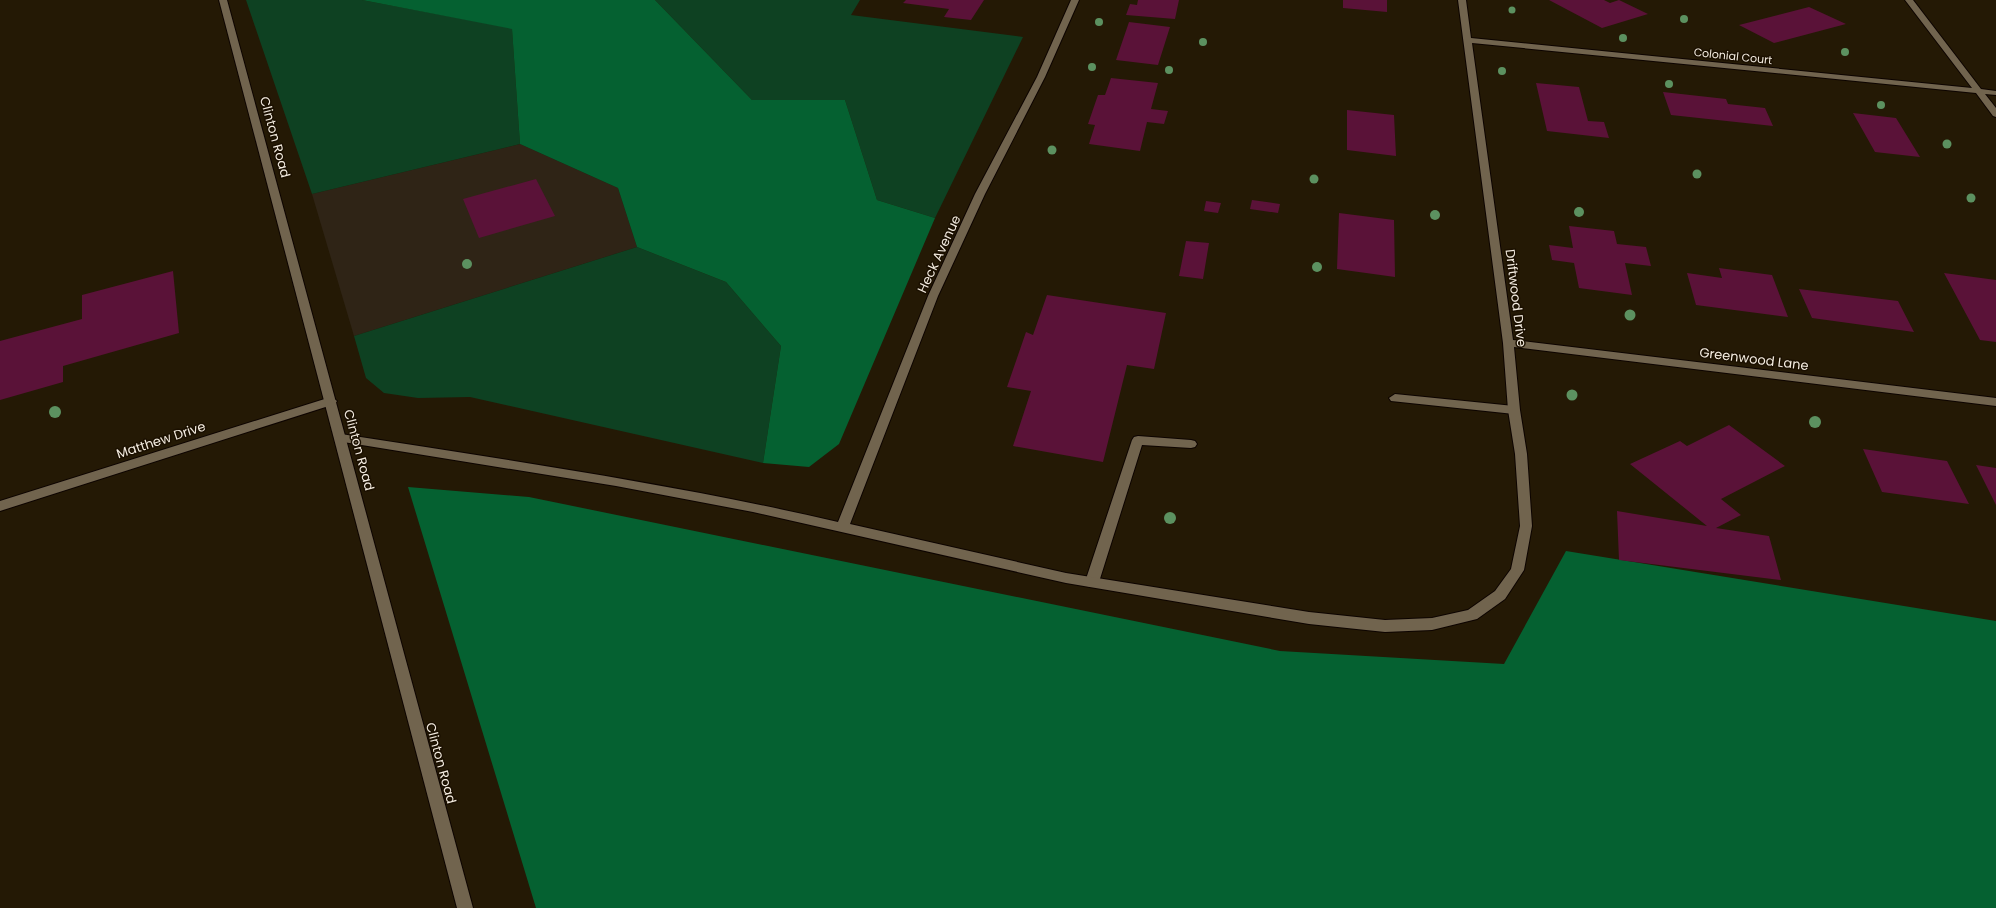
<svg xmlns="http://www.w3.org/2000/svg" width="1996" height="908" viewBox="0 0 1996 908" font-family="Poppins,sans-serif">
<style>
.commercial{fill:#2f2416}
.green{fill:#0e4122}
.forest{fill:#056131}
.building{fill:#5a1238}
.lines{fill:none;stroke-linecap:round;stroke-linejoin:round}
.lane-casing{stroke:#0d0400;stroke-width:2}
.street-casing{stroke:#0d0400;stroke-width:2}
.secondary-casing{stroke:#0d0400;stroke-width:2}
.lane{fill:#71644e;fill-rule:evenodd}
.street{fill:#71644e;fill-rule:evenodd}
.secondary{fill:#71644e;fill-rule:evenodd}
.tree{fill:#5c9160}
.labels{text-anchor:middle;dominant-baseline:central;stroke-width:3;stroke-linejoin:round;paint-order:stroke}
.far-street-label{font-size:11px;fill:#f4ece0;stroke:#1b1000}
.street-label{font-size:13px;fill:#f4ece0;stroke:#1b1000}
</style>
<rect width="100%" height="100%" fill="#241905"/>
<path class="commercial" d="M520,144L618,188L637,247L354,336L312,194Z"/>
<path class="green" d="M246,0H362L512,28L520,144L312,194Z
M655,0H860L851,15L1023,37L935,218L877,200L845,100H752Z
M637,247L726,282L781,346L763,463L470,397L418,398L384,393L366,378L354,336Z"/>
<path class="forest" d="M362,0H655L752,100H845L877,200L935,218L839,444L809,467L763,463L781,346L726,282L637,247L618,188L520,144L512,29Z
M408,487L529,497L1280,651L1504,664L1566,551L1996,621V908H536Z"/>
<path class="building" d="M906,0H984L971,20L944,17L949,9L903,3Z
M1138,0H1179L1175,19L1126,15L1130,4L1137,5Z
M1343,0H1387V12L1343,8Z
M1549,0H1604L1610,3L1619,0L1648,14L1602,28Z
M1809,7L1846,24L1774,43L1739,25Z
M1129,22L1170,27L1158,65L1116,60Z
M1111,78L1158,83L1151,109L1168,111L1164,124L1147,122L1140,151L1089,144L1095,125L1088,124L1098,95H1105Z
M1536,83L1579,87L1588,121L1604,122L1609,138L1547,131Z
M1663,92L1726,99L1728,104L1765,108L1773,126L1671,115Z
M1347,110L1394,115L1396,156L1347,150Z
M1853,113L1896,118L1920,157L1875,152Z
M536,179L555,216L479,238L463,199Z
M1252,200L1280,204L1278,213L1250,209Z
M1206,201L1221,203L1218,213L1204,211Z
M1339,213L1394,220L1395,277L1337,269Z
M1569,226L1614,231L1617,244L1646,247L1651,266L1625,263L1632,295L1579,288L1574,263L1552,260L1549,245L1573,248Z
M1186,241L1209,243L1203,279L1179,276Z
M1719,268L1772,275L1788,317L1696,305L1687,273L1722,278Z
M173,271L179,333L63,366V382L0,400V341L82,319V295Z
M1944,273L1996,280V342L1980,340Z
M1799,289L1898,301L1914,332L1812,318Z
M1047,295L1166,313L1154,369L1127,365L1103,462L1013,446L1031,391L1007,387L1026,332L1033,335Z
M1729,425L1785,466L1721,499L1741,515L1716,528L1769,536L1781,580L1619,560L1617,511L1707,526L1630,464L1680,441L1687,446Z
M1863,449L1947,461L1969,504L1882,492Z
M1976,465L1996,468V505Z"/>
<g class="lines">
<g class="lane-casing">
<path id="lane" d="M1395,394L1514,406L1520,410L1514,414L1391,401L1389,398Z
M1138,436L1191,440L1195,441L1197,444L1195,447L1191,448L1142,445L1099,582L1097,586L1092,587L1087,586L1085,582L1132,440L1134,437Z"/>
</g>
<g class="street-casing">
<path id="street" d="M1071,0H1079L1045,77L985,194L938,296L850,524L1066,573L1309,612L1385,620L1432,618L1468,610L1495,591L1511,569L1520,526L1515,454L1508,410L1503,343L1458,0H1466L1471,38L1972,88L1905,0H1913L1981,89L1996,91V95L1985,94L1996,108V117L1993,116L1976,93L1472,43L1513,340L1996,398V406L1514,347L1520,410L1527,454L1532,526L1524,570L1505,599L1477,619L1432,630L1385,632L1309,624L1066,583L753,512L616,486L337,441L335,438L337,435L341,434C508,460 674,484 838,522L928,296L975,194L1037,77Z
M331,397L337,401L335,404L0,511V501Z"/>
</g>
<g class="secondary-casing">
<path id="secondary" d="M219,0H227L473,908H457Z"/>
</g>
<use href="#lane" class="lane"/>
<use href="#street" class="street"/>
<use href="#secondary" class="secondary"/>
</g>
<g class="tree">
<circle cx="1512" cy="10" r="3.5"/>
<circle cx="1684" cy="19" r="4"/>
<circle cx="1099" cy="22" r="4"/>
<circle cx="1623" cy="38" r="4"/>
<circle cx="1203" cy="42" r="4"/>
<circle cx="1845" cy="52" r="4"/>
<circle cx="1092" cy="67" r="4"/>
<circle cx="1169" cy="70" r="4"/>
<circle cx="1502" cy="71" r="4"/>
<circle cx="1669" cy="84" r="4"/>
<circle cx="1881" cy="105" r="4"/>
<circle cx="1947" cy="144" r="4.5"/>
<circle cx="1052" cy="150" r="4.5"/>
<circle cx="1697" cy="174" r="4.5"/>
<circle cx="1314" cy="179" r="4.5"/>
<circle cx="1971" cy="198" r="4.5"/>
<circle cx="1579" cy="212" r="5"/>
<circle cx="1435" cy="215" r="5"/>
<circle cx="467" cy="264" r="5"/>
<circle cx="1317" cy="267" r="5"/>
<circle cx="1630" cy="315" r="5.5"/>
<circle cx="1572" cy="395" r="5.5"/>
<circle cx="55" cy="412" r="6"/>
<circle cx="1815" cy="422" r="6"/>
<circle cx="1170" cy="518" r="6"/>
</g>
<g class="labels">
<g class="far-street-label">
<text transform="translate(1733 56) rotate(6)">Colonial Court</text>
</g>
<g class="street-label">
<text transform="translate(275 137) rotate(75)">Clinton Road</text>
<text transform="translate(939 254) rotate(-65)">Heck Avenue</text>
<text transform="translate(1516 298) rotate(83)">Driftwood Drive</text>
<text transform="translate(1754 359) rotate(7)">Greenwood Lane</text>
<text transform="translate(161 440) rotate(-18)">Matthew Drive</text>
<text transform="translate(359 450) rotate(75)">Clinton Road</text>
<text transform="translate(441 763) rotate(75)">Clinton Road</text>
</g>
</g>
</svg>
